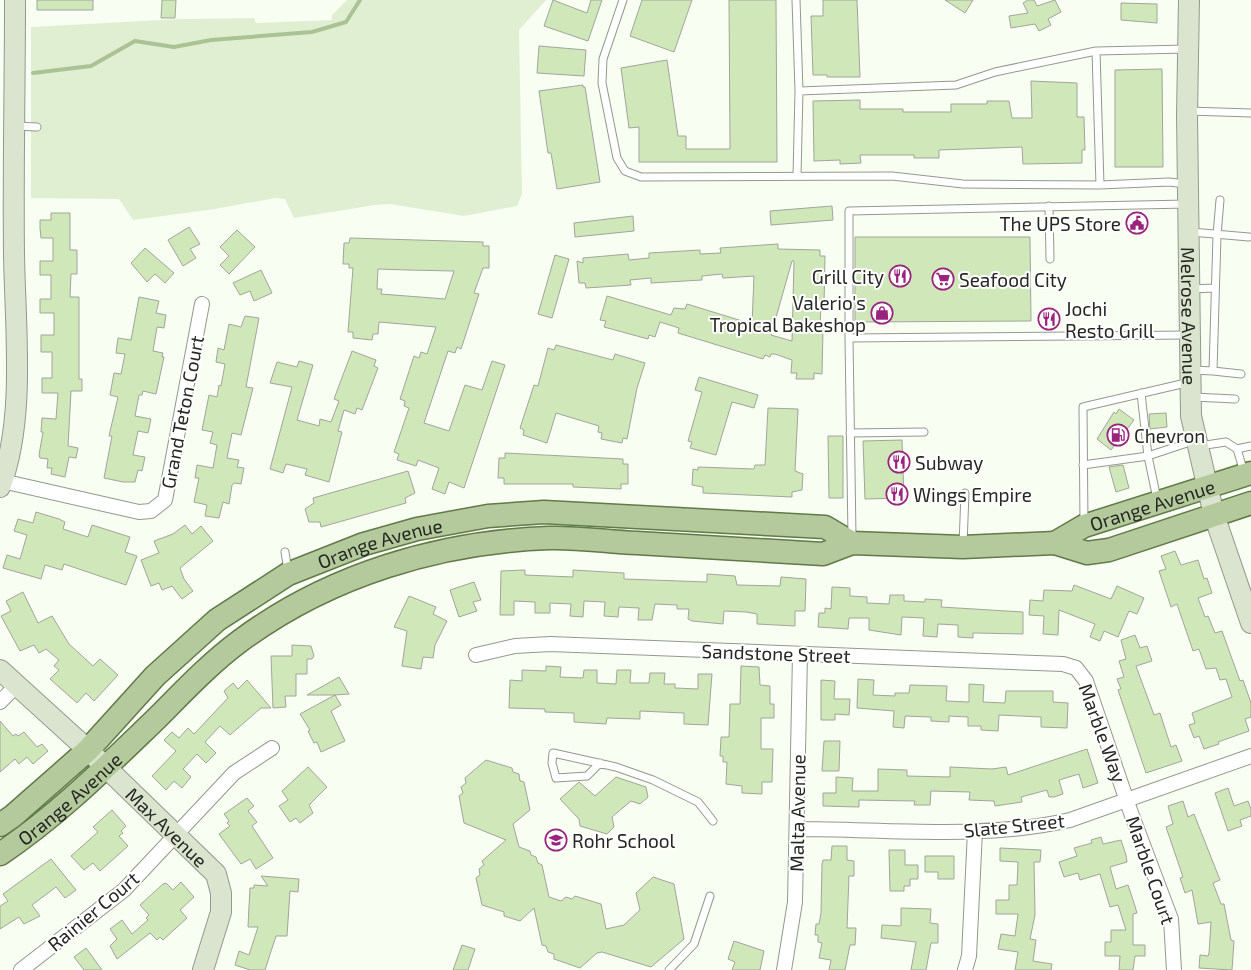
<svg xmlns="http://www.w3.org/2000/svg" width="1251" height="970" viewBox="0 0 1251 970" font-family="'Exo 2',sans-serif">
<style>
.green{fill:#e0efd2}
.lines{fill:none;stroke-linecap:round;stroke-linejoin:round}
.stream{stroke:#abc295;stroke-width:4}
.building{fill:#d0e7b9;stroke:#a0a69a;fill-rule:evenodd}
.lane-casing{stroke:#93998e;stroke-width:9}
.street-casing{stroke:#93998e;stroke-width:16}
.secondary-casing{stroke:#93998e;stroke-width:22}
.primary-casing{stroke:#617a48;stroke-width:25}
.lane{stroke:#fff;stroke-width:7}
.street{stroke:#fff;stroke-width:14}
.secondary{stroke:#dae4ce;stroke-width:20}
.primary{stroke:#b4ca9d;stroke-width:22}
.labels{text-anchor:middle;dominant-baseline:central;stroke-width:4;stroke-linejoin:round;paint-order:stroke}
.poi-label{font-size:19px;fill:#252722;stroke:#fff;text-anchor:start}
.street-label{font-size:19px;fill:#252722;stroke:#fff}
</style>
<rect width="100%" height="100%" fill="#f8fef2"/>
<path class="green" d="M347,0H546L519,30L522,194L517,206L464,216L390,204L375,205L294,218L285,199L276,198L215,209L133,220L119,199L31,198V27L180,19L254,18L256,23L332,20V15Z"/>
<g class="lines">
<path class="stream" d="M33,73L91,66L135,41L174,47L211,40L312,32L346,22L360,0"/>
</g>
<path class="building" d="M37,0H93V10H37Z
M162,0H176L175,18H161Z
M553,0L587,13L591,0H602L588,41L544,26Z
M642,0H692L674,52L630,36Z
M729,0H776L777,162H639V127L629,128L621,68L667,60L678,136H686V149H730Z
M823,0H857L860,77H827V75H813L811,16H823Z
M945,0H973L965,13Z
M1028,0H1034L1037,6L1055,0L1061,12L1048,19L1051,25L1039,31L1035,24L1011,28L1009,16L1028,13L1023,3Z
M1121,3L1157,4V23L1121,20Z
M539,46L586,50L584,76L537,73Z
M1162,69L1163,167H1115V70Z
M1031,81L1077,83V117H1084L1085,150H1082V163L1023,164L1022,147L939,150V158H914V155H860L861,163L840,164V160L814,161L813,101L860,100V109H903V112H951V104H987V101H1009L1012,118H1032Z
M583,85V87H585L600,182L557,189L551,153H548L539,91Z
M832,206L833,220L771,225L770,211Z
M51,213H70V250H77V274H71L70,297H79V379H82V391H71L68,446L78,448L76,458L69,457L65,477L51,474L52,468H47L48,459L40,458L39,455L43,432H41L42,418L56,419L58,393H42V378H52V352H41V335H54V313H40V299H51V275H40V261H53V238H41L40,228V220H51Z
M633,216L634,231L575,237L574,223Z
M189,227L200,244L190,249L196,258L183,266L168,240Z
M237,230L255,247L229,274L220,265L229,256L220,247Z
M855,237H1030L1031,321L855,322Z
M350,238L483,242V246H489V268H483L474,293L479,294L461,349L457,347L455,353L448,351L424,423L449,431L465,385L482,390L492,361L505,365L464,488L449,482L445,494L432,489L439,468L418,460L416,466L397,460L399,454L394,452L409,408L404,406L405,401L400,399L414,356L419,358L421,352L427,354L436,327L379,322L378,334H373L372,340L353,338V332H348L353,268H349V264H343L344,243H349ZM378,269L407,270L454,271L445,299L381,294L382,289H377Z
M778,244V249L820,250V256H825L824,305H821L820,328H823L822,374L814,373V379H796L797,373H791L792,360L775,354H771L770,357L765,355L763,359L678,333L679,328L660,322L655,337L649,335L648,339L604,327L606,321L600,320L607,296L671,315L674,308L685,309L687,304L752,324L754,276L723,278L722,274L702,276V280L651,283V278L630,280L631,285L586,288L585,283H579L577,261L583,263V258L628,254L629,260L649,258V253L700,250V254L721,253L720,248ZM792,261H794L792,341L771,335Z
M145,248L174,273L165,283L155,274L147,282L131,263Z
M555,255L569,259L552,318L538,314Z
M261,270L272,293L254,301L250,291L240,295L233,283Z
M139,297L159,301L156,313L166,315L164,328L157,327L153,351L163,353L162,357H164L156,394L143,391L142,395H139L135,416L151,419L148,433L138,431L133,455L145,457L142,471L138,470L135,482H123L104,478L112,436H109L118,397L110,395L114,373L121,374L125,354L116,353L118,338L131,340Z
M245,316L259,318L246,387L253,388L241,435L232,433L227,458L239,460L237,467L244,468L241,484L234,483L232,485L229,504L223,502L219,518L205,516L207,505L194,502L199,478H195L197,465L213,468L217,445L210,443L213,432L202,430L209,395L217,397L219,385L221,386L225,364L216,362L218,348L224,350L229,324L241,327Z
M556,345L613,360L615,354L645,363L637,388L627,439L623,438L622,443L601,439L602,433L598,432L599,426L556,413L547,443L523,435L524,430L520,428L534,385L538,386L548,348L554,350Z
M352,351L376,360L374,366L378,368L362,410L357,408L355,414L344,410L338,431L342,432L329,482L305,475L307,469L286,464L283,473L270,469L292,387L270,383L277,362L297,367L299,361L313,365L297,420L319,426L320,419L331,422L339,401L334,399Z
M699,377L758,395L754,408L732,402L716,455L690,448L692,442L688,441L702,392L695,390Z
M768,408L798,409L795,471L803,474L802,490L792,492V497L703,493V487L692,485L693,469L698,470V467L754,469L755,465H765Z
M1119,409L1134,420L1111,450L1097,439L1114,412L1116,414Z
M1166,413L1167,427L1150,429L1149,414Z
M828,436H843V498H829Z
M902,440L904,498L865,499L863,441Z
M505,453L623,459V464H628V484H621V489L573,487V484H504V478H498L499,458H505Z
M1123,465L1129,488L1116,492L1109,467Z
M408,471L415,493L405,498L406,503L321,527L320,522H309L305,509L314,503L313,498Z
M36,512L59,519L65,522L63,529L88,537L92,525L130,537L125,552L137,556L126,585L64,564L62,570L45,565L41,579L3,568L7,555L20,559L27,535L14,531L18,519L33,523Z
M185,525L192,534L201,526L213,541L180,568L184,579L193,591L182,599L172,586L162,590L159,583L151,586L141,560L159,553L154,541L173,534Z
M1175,551L1181,565L1198,560L1204,579L1207,578L1212,593L1198,598L1205,617L1208,616L1215,633L1222,631L1240,681L1243,680L1251,703V717L1245,719L1249,731L1218,742L1219,744L1204,749L1199,736L1194,738L1189,725L1195,723L1192,713L1232,697L1226,679L1220,680L1216,668L1206,669L1199,649L1193,651L1177,604L1171,607L1159,571L1166,569L1161,556Z
M525,570V575L573,577V570L624,573V579L707,582V574L735,576L737,585L780,586L781,577L806,579L805,611H795V626L757,624V614L746,612L724,611L723,624L692,621L688,619L689,609H677V605L655,604L652,620H638L639,608L619,607L618,617L604,616L605,602L584,601L583,617L570,616L571,604L550,603V613H535V602L514,601V615H500L501,571Z
M474,582L481,600L473,602L477,611L459,617L450,590Z
M1074,585L1111,599L1117,586L1144,598L1137,614L1129,611L1118,637L1104,631L1100,641L1090,637L1095,624L1059,610L1058,635L1043,634L1044,616L1029,615L1030,600L1043,601L1044,590L1072,591Z
M832,587L850,588V596L867,597V603L889,604L890,595H904V601L925,602V599L942,600L941,607L1023,612V634L976,633H973V638L958,637V625L938,624L937,637L923,636L924,618L902,617L901,635L869,630V618H849L848,629L818,627L819,613H825V608L831,609Z
M23,592L38,623L52,616L69,644L93,666L100,659L118,675L94,701L86,693L77,703L50,679L59,670L54,666L59,660L46,649L39,653L34,645L20,651L1,616L11,611L6,601Z
M409,596L436,607L433,614L447,621L435,645L433,658L423,657L421,669L402,666L407,631L394,627Z
M1135,635L1140,648L1147,646L1152,661L1136,666L1154,715L1160,713L1171,747L1176,745L1182,761L1146,773L1118,690L1121,689L1117,679L1124,677L1119,661L1126,659L1121,640Z
M292,645L311,646L314,656L312,659H307V674H296V696H285L286,707L273,708L271,656H292Z
M546,666L561,667L560,677L583,678L584,670H597V683L616,684L617,670H631L630,683H649L650,673H665L664,684H675V688L698,689V674H712L708,725L684,724V713L640,711V719L607,718L606,724L574,722V713L545,712V709L509,708L510,680L522,681V670L546,671Z
M741,666L759,667L760,685L770,686V704H774V718H761V749H773L772,782H762V794L742,793V786L726,784L727,762H723V756H720L721,737H729L730,704H740Z
M339,677L349,694L335,695L341,705L331,711L345,741L321,752L317,742L314,743L308,731L310,730L300,714L335,695H307Z
M858,679L874,680L873,695L895,696V693H909L910,685L947,686L946,701L969,702V684L984,685L983,702L1005,703L1006,691H1053V702L1068,703L1067,728L1041,727V717L999,715L998,731L981,730V726H968V717L949,716V722L931,721V717L905,716L904,728L893,727L894,711L857,708Z
M247,680L271,708H261L230,735L220,726L205,742L216,753L206,763L197,754L183,769L191,777L182,788L174,781L166,790L152,776L176,751L164,740L172,732L179,738L188,728L194,734L228,698L224,691L233,683L238,689Z
M821,680L835,681L834,699H850L849,715L835,714V720H821Z
M0,721L13,736L16,734L18,736L24,732L37,747L42,744L48,751L33,764L27,757L19,764L15,759L0,772Z
M824,741H840L839,771H822Z
M1087,749L1098,783L1083,788L1079,774L1059,780L1063,794L1054,797H1049L1047,790L1021,797L1022,802L995,806L994,801L969,800L970,792L931,791L930,805H914L915,801L859,800V807L823,806V793H836V777L853,778L852,791H878V769L907,770V776L950,777V767L992,769L1006,767L1008,775Z
M486,760L512,768L513,772L519,774L520,781L524,782L530,810L513,824L519,847L530,851L531,855L536,857L538,863L542,865L549,897L561,901L566,897L572,899L575,896L601,904L606,929L624,925L640,910L636,893L653,877L674,884L684,939L651,967L602,952L597,953L580,968L554,959V954L548,952L546,946L542,945L534,908L520,921L504,916V912L482,905L476,878L480,875L479,869L484,865L482,861L506,840L464,823L459,796L463,793L461,787L466,783L465,778Z
M308,767L327,787L309,805L313,813L300,823L296,818L290,822L279,806L288,800L282,791Z
M616,777L646,787L648,797L640,804L631,801L612,817L614,827L607,834L580,826L579,819L560,799L579,782L595,796Z
M1228,788L1234,806L1248,801L1251,809V816L1240,820L1242,826L1228,831L1215,793Z
M247,798L254,806L248,811L257,822L252,826L273,858L256,869L250,859L241,864L219,834L230,826L227,823L229,821L224,814Z
M1183,801L1188,817L1194,814L1220,880L1213,883L1221,904H1224L1231,940L1234,941L1232,970L1199,968L1200,955L1208,956L1209,953L1211,922L1198,924L1192,890L1185,893L1180,878L1183,877L1166,827L1173,824L1168,806Z
M112,810L126,826L121,831L123,833L119,836L128,846L100,871L93,863L84,870L71,856L98,832L93,827Z
M1101,837L1103,844L1121,840L1126,855L1127,862L1110,867L1116,889L1128,885L1134,903L1137,913L1133,914V945H1145V956H1135L1133,970H1119L1120,956H1105V942H1111V930H1126L1118,905L1110,907L1100,874L1080,880L1078,873L1064,877L1059,862L1077,856L1074,848L1092,843L1091,840Z
M832,846H847V860L854,861V876H849L847,928H856L855,945H850L845,970H829L831,960L819,958L822,943L818,942V935H815L816,924H819L821,913L822,864L823,860H831Z
M1000,848L1041,850L1040,862H1034L1035,915L1030,939L1036,940L1033,961L1052,964L1051,970H1015L1018,952L998,949L1001,934L1015,936L1018,914H996V900H1009V885H1017L1018,862L1000,861Z
M889,850H905V865H918V879H910V886H904V891H890Z
M925,856H954V879H938V872H925Z
M51,859L76,890L65,898L56,887L32,905L40,916L24,924L19,917L0,929V906L8,901L3,894Z
M261,876L299,879L298,892L290,891L287,936H276L265,970H250L235,965L239,951L249,955L258,927H248L249,906L250,888H254V885L268,886Z
M181,882L194,897L180,910L187,918L163,940L160,937L157,940L150,933L117,959L110,946L117,939L110,929L122,920L132,934L148,920L146,918L149,915L140,905L163,884L166,883L173,890Z
M901,908L931,909L930,923L938,924V943H931L926,970H911L916,942L881,938L882,925L901,926Z
M734,941L764,951L760,970H732L735,962L728,959Z
M462,945L475,949L468,970H453Z
M86,948L102,970H84L74,957Z"/>
<g class="lines">
<g class="lane-casing">
<path id="lane" d="M623,0L603,59L602,83L617,158L625,171L641,177L892,176L963,184L1100,185L1169,182L1187,184
M796,0L799,91L797,176
M1096,51L1100,185
M799,91L956,85L995,72L1096,51L1187,49
M1188,111L1251,113
M15,126L37,127
M1187,204L849,211V338L1189,335
M1049,206L1050,259
M1191,232L1249,237
M1190,289L1215,288
M849,338L852,537
M1192,370L1213,371L1217,235L1220,200
M1213,371L1241,374
M1193,397L1235,399
M850,433L924,432
M1199,446L1226,442L1237,449L1244,472
M1237,449L1251,446
M1083,465L1148,456L1141,393
M1157,499L1148,456L1196,440
M1084,524L1083,407L1190,382
M963,545L965,493
M285,552L288,571
M600,763L587,776L556,778L552,763L553,753L616,767L653,780L698,802L713,821
M669,970L694,944L710,896"/>
</g>
<g class="street-casing">
<path id="street" d="M2,481L139,512L151,511L165,500L202,304
M476,655L515,646L550,644L1063,664L1076,668L1086,681L1131,813L1171,919L1174,970
M0,702L16,686
M797,829C887,829 982,840 1070,820L1251,756
M21,970L124,890L234,773L272,748
M784,970L795,902L800,654
M965,970L969,956L975,831"/>
</g>
<g class="secondary-casing">
<g id="secondary">
<path id="s1" d="M1189,0L1187,115L1191,416L1214,515L1251,623"/>
<path d="M0,487C26,419 15,326 14,254C13,169 15,85 15,0"/>
<path id="s2" d="M0,670L88,750L216,874L221,893V912L203,970"/>
</g>
</g>
<g class="primary-casing">
<g id="primary">
<path id="s3" d="M1055,543L1084,526L1251,473"/>
<path id="s4" d="M0,825L13,816L88,750L155,676L217,620L288,574L364,544L417,529L488,516L544,512L825,527L852,543"/>
<path id="s5" d="M0,854C57,816 106,767 155,720C182,693 209,664 240,641C329,575 439,542 549,538C578,537 608,542 637,543C699,547 761,550 823,554L852,543L963,547L1055,543L1087,553L1109,550L1251,503"/>
</g>
</g>
<use href="#lane" class="lane"/>
<use href="#street" class="street"/>
<use href="#secondary" class="secondary"/>
<use href="#primary" class="primary"/>
</g>
<defs>
<g id="civic-ring" transform="scale(1.125)"><circle r="9.5" fill="#fff" stroke="#9a237d" stroke-width="1.5"/><path d="M-.6-6.5H3V-4.5H.6V-3L4-1V1h2V6H-6V1h2V-1L-.6-3ZM-1.2 2.5V6h2.4V2.5Z" fill="#9a237d"/></g>
<g id="restaurant-ring" transform="scale(1.125)"><circle r="9.5" fill="#fff" stroke="#9a237d" stroke-width="1.5"/><path d="M-5-6h1v4h1v-4h1v4h1v-4h1v5L-1.5 .5V6h-2V.5L-5-1ZM5-6V6H3V1.5H1.5Q1.5-4 5-6Z" fill="#9a237d"/></g>
<g id="supermarket-ring" transform="scale(1.125)"><circle r="9.5" fill="#fff" stroke="#9a237d" stroke-width="1.5"/><path d="M-6-5.5h2.5l.6 2H6L4.5 2H-2.5L-4.4-4H-6ZM-1.5 3.2a1.3 1.3 0 1 0 .1 0ZM3 3.2a1.3 1.3 0 1 0 .1 0Z" fill="#9a237d"/></g>
<g id="shop-ring" transform="scale(1.125)"><circle r="9.5" fill="#fff" stroke="#9a237d" stroke-width="1.5"/><path d="M-5-2.5h2.3a2.7 3.5 0 0 1 5.4 0H5L5.5 6h-11ZM-1.5-2.5h3a1.5 2.3 0 0 0-3 0Z" fill="#9a237d"/></g>
<g id="fuel-ring" transform="scale(1.125)"><circle r="9.5" fill="#fff" stroke="#9a237d" stroke-width="1.5"/><path d="M-5.5-6h7V0h2V4h1.3V-2.5L3-4.5l.8-.8L6-3V5H2.5V1h-1V6h-7ZM-4.2-4.7v3.2H.2V-4.7Z" fill="#9a237d"/></g>
<g id="school-ring" transform="scale(1.125)"><circle r="9.5" fill="#fff" stroke="#9a237d" stroke-width="1.5"/><path d="M0-5L7-2L0 1L-7-2ZM-4 1L0 2.5L4 1V4Q0 6-4 4Z" fill="#9a237d"/></g>
</defs>
<g fill-rule="evenodd">
<use href="#civic-ring" x="1137" y="223"/>
<use href="#restaurant-ring" x="900" y="276"/>
<use href="#supermarket-ring" x="943" y="279"/>
<use href="#shop-ring" x="882" y="313"/>
<use href="#restaurant-ring" x="1049" y="319"/>
<use href="#fuel-ring" x="1118" y="435"/>
<use href="#restaurant-ring" x="899" y="462"/>
<use href="#restaurant-ring" x="897" y="494"/>
<use href="#school-ring" x="556" y="840"/>
</g>
<g class="labels">
<g class="poi-label">
<text x="1121" y="223" text-anchor="end">The UPS Store</text>
<text x="884" y="276" text-anchor="end">Grill City</text>
<text x="959" y="279">Seafood City</text>
<text x="866" y="302" text-anchor="end">Valerio's<tspan x="866" dy="22">Tropical Bakeshop</tspan></text>
<text x="1065" y="308">Jochi<tspan x="1065" dy="22">Resto Grill</tspan></text>
<text x="1134" y="435">Chevron</text>
<text x="915" y="462">Subway</text>
<text x="913" y="494">Wings Empire</text>
<text x="572" y="840">Rohr School</text>
</g>
<g class="street-label">
<text stroke="none"><textPath href="#s1" startOffset="316">Melrose Avenue</textPath></text>
<text transform="translate(182 412) rotate(-79)">Grand Teton Court</text>
<text stroke="none"><textPath href="#s3" startOffset="105">Orange Avenue</textPath></text>
<text stroke="none"><textPath href="#s4" startOffset="481">Orange Avenue</textPath></text>
<text transform="translate(776 653) rotate(2)">Sandstone Street</text>
<text transform="translate(1103 733) rotate(70)">Marble Way</text>
<text stroke="none"><textPath href="#s5" startOffset="89">Orange Avenue</textPath></text>
<text transform="translate(797 813) rotate(-89)">Malta Avenue</text>
<text transform="translate(1014 825) rotate(-6)">Slate Street</text>
<text stroke="none"><textPath href="#s2" startOffset="229">Max Avenue</textPath></text>
<text transform="translate(1151 870) rotate(71)">Marble Court</text>
<text transform="translate(93 911) rotate(-40)">Rainier Court</text>
</g>
</g>
</svg>
